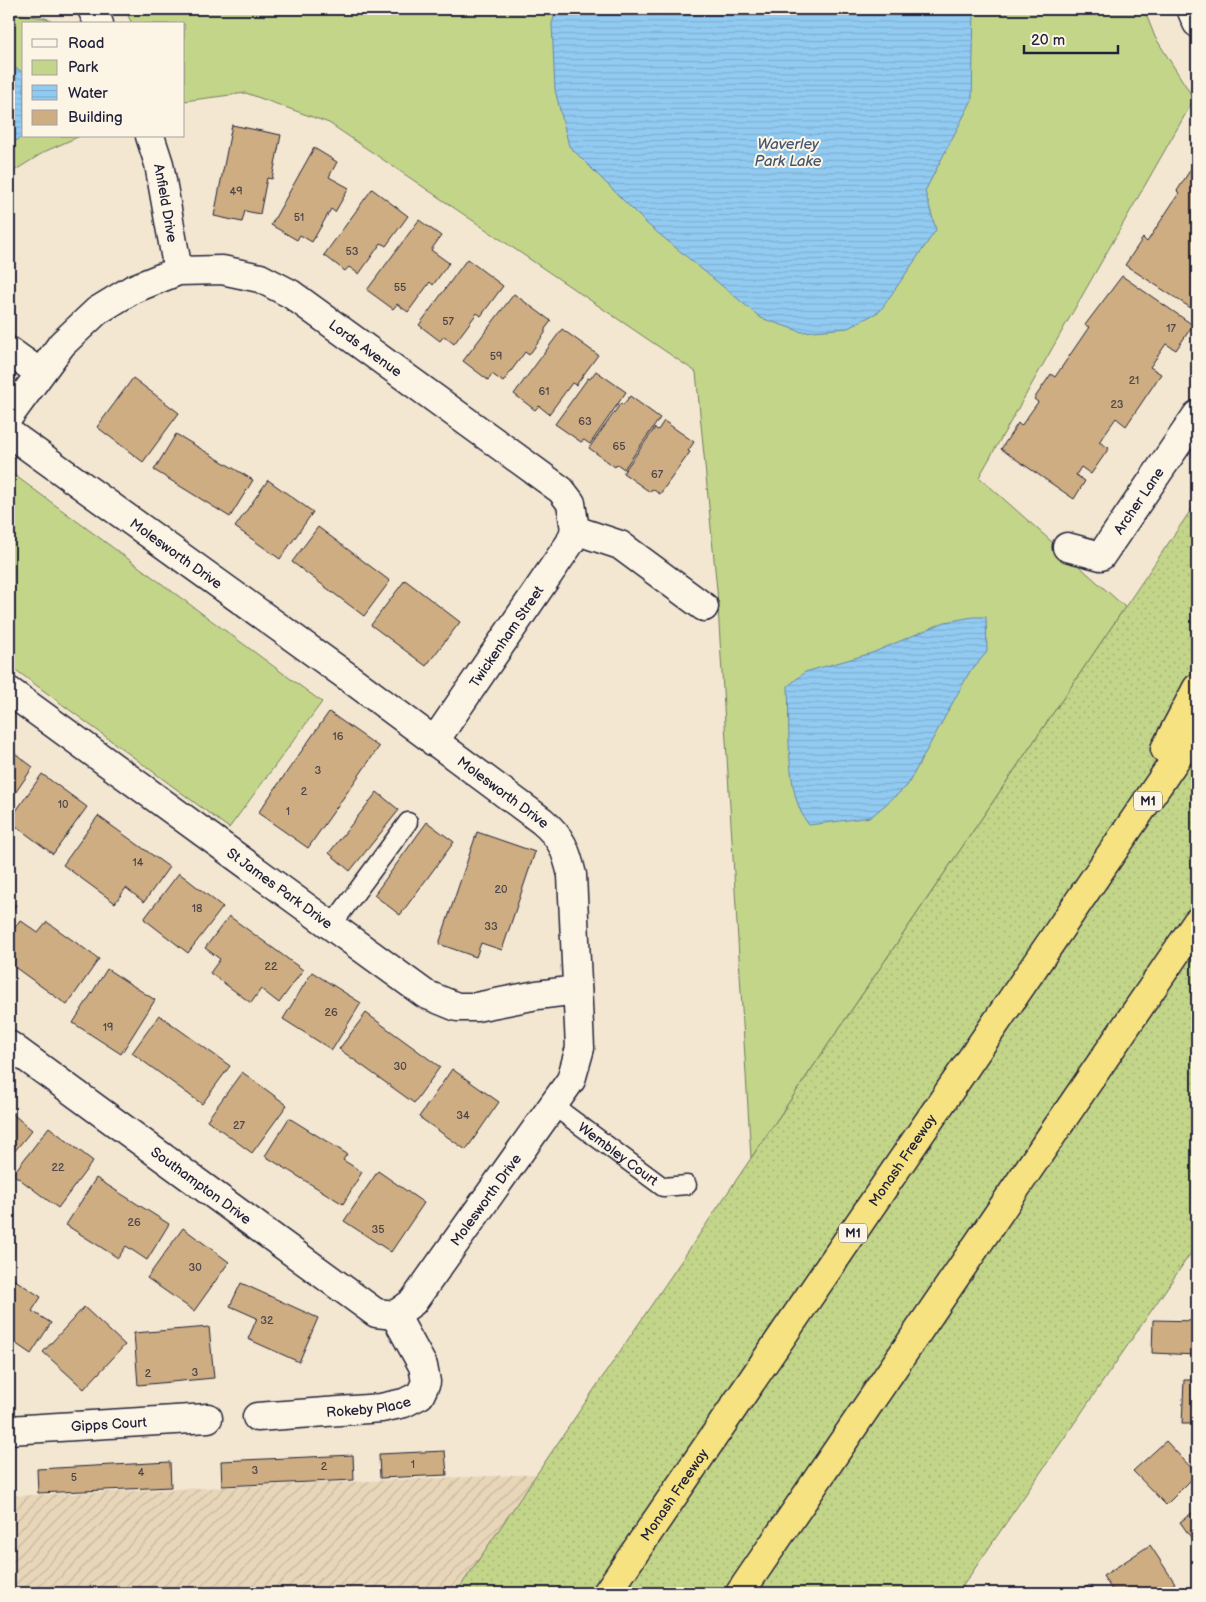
<svg xmlns="http://www.w3.org/2000/svg" width="1206" height="1602" viewBox="0 0 1206 1602" font-family="'Balsamiq Sans',sans-serif">
<style>
.industrial{fill:url(#industrial-furrows)}
.grass{fill:url(#grass-dots);stroke:#727c62}
.park{fill:#c3d589;stroke:#727c62}
.water{fill:url(#water-rules);stroke:#6587a9}
.building{fill:#cdad81;stroke:#22223b}
.lines{fill:none;stroke-linecap:round;stroke-linejoin:round}
.lane-casing{stroke:#22223b;stroke-width:21}
.street-casing{stroke:#22223b;stroke-width:31}
.highway-casing{stroke:#22223b;stroke-width:31}
.lane{stroke:#fcf5e5;stroke-width:18}
.street{stroke:#fcf5e5;stroke-width:28}
.highway{stroke:#f6e281;stroke-width:28}
.labels{text-anchor:middle;dominant-baseline:central;stroke-width:4;stroke-linejoin:round;paint-order:stroke}
.number-label{font-size:11px;fill:#4d454c}
.shield{fill:#fcf5e5;stroke:#63616e;stroke-width:1}
.shield-label{font-size:12px;font-weight:bold;fill:#22223b}
.street-label{font-size:14px;fill:#22223b;stroke:#fcf5e5}
.water-label{font-size:15px;font-style:italic;fill:#445572;stroke:#fcf5e5}
</style>
<defs>
<pattern id="industrial-furrows" width="10" height="10" patternUnits="userSpaceOnUse" patternTransform="scale(1.25)"><rect width="10" height="10" fill="#e8d6b9"/><path d="M-1 1l2-2M0 10L10 0M9 11l2-2" fill="none" stroke="#c7b7a0"/></pattern>
<pattern id="grass-dots" width="8" height="8" patternUnits="userSpaceOnUse" patternTransform="scale(1.25)"><rect width="8" height="8" fill="#c3d589"/><path d="M2 2h.1M6 6h.1" fill="none" stroke="#a7b777" stroke-width="1.8" stroke-linecap="round"/></pattern>
<pattern id="water-rules" width="6" height="5" patternUnits="userSpaceOnUse" patternTransform="scale(1.25)"><rect width="6" height="5" fill="#92cbf2"/><path d="M0 2.5h6" fill="none" stroke="#7eaed0"/></pattern>
</defs>
<rect width="100%" height="100%" fill="#f3e7d1"/>
<filter id="ink" filterUnits="userSpaceOnUse"><feTurbulence type="fractalNoise" baseFrequency=".02" numOctaves="2"/><feDisplacementMap in="SourceGraphic" scale="10" xChannelSelector="R" yChannelSelector="G"/><feConvolveMatrix kernelMatrix="1 2 1 2 8 2 1 2 1" color-interpolation-filters="sRGB"/></filter>
<g filter="url(#ink)">
<path class="industrial" d="M537,1474L456,1593H9V1496Z"/>
<path class="grass" d="M1197,501V1244L958,1593H456Z"/>
<path class="park" d="M125,9H1144L1155,37L1194,99L979,477L1125,607L751,1158L717,590L696,372L329,123L246,93L184,101V24H132Z
M9,13L45,18L60,24H24V136H80L46,151L9,174Z
M9,471L322,702L229,828L9,665Z"/>
<path class="water" d="M557,9H974L972,100L925,191L936,230L880,311L848,328L802,332L761,318L647,224L569,146L555,90L552,23Z
M9,65L21,71L24,76V135L9,146Z
M973,617H986L987,652L969,673L907,786L871,817L809,825C784,795 790,725 788,686L805,672L872,653L945,622Z"/>
<path class="building" d="M232,125L281,135L272,179L267,178L260,214L245,211L242,222L214,216Z
M314,148L337,162L329,177L349,188L335,212L331,209L312,242L300,235L297,240L271,225Z
M1194,164L1197,167V312L1125,265L1143,238L1147,242L1179,193L1177,191Z
M372,189L408,216L386,246L381,243L359,274L349,267L345,271L324,255Z
M419,220L441,236L431,250L449,263L433,285L430,282L408,312L397,304L393,309L367,290Z
M467,259L503,286L481,316L477,313L454,344L444,336L440,341L419,325Z
M1122,276L1193,325L1176,350L1166,344L1150,367L1161,374L1126,426L1116,418L1099,442L1109,448L1091,474L1081,467L1076,475L1085,481L1074,499L1001,449L1018,423L1021,426L1038,402L1034,399L1051,374L1055,377L1089,327L1085,325Z
M514,294L551,321L545,329V333L529,355L525,352L503,382L492,374L488,380L463,361Z
M562,329L598,355L576,385L572,383L549,414L539,406L535,410L514,394Z
M596,371L626,392L590,444L584,440L581,442L555,424L588,378L590,379Z
M133,378L179,413L143,462L97,427Z
M630,396L660,418L624,469L617,464L615,467L589,448L621,403L623,405Z
M664,421L694,442L688,451L690,452L660,494L652,489L650,492L623,473L655,428L658,430Z
M176,434L253,480L230,517L154,470Z
M268,480L313,512L280,559L235,527Z
M318,527L390,581L364,616L292,562Z
M405,580L460,622L426,666L371,625Z
M329,712L379,747L308,848L258,813Z
M9,749L33,767L9,802Z
M42,774L87,807L53,854L9,821Z
M377,792L399,810L350,871L329,853Z
M98,816L169,867L144,902L126,888L115,903L63,865Z
M427,822L454,842L400,915L374,895Z
M477,832L535,852L502,950L481,943L476,957L439,944Z
M179,873L223,907L188,953L144,919Z
M9,901L16,905L9,917Z
M229,916L303,970L279,1003L261,989L251,1003L210,973L220,959L205,948Z
M20,920L38,933L47,922L99,959L67,1005L9,963V936Z
M107,969L155,1000L121,1054L73,1023Z
M312,972L361,1003L332,1050L283,1019Z
M366,1013L440,1067L414,1103L339,1049Z
M159,1015L230,1066L202,1104L132,1053Z
M452,1069L499,1102L466,1150L419,1117Z
M242,1072L287,1105L252,1153L207,1120Z
M9,1111L32,1130L9,1158Z
M289,1118L347,1154L343,1160L362,1172L343,1204L265,1156Z
M49,1127L93,1161L58,1208L13,1174Z
M378,1171L424,1203L391,1252L344,1221Z
M96,1178L169,1224L147,1260L126,1246L118,1258L66,1225Z
M183,1228L229,1262L194,1311L147,1278Z
M9,1276L41,1297L32,1311L51,1323L31,1354L9,1339Z
M241,1283L318,1318L299,1362L248,1339L257,1318L230,1306Z
M84,1307L125,1345L84,1389L43,1352Z
M1153,1320L1197,1321V1355L1152,1353Z
M209,1327L214,1378L138,1385L134,1333Z
M1184,1380H1197V1424H1182Z
M1166,1441L1197,1474L1166,1505L1133,1471Z
M445,1451L447,1475L380,1478L379,1454Z
M353,1455L354,1480L222,1486L221,1461Z
M170,1462L171,1487L38,1493L37,1469Z
M1197,1509V1546L1180,1522Z
M1150,1545L1175,1583L1160,1593H1114L1103,1576Z
M1090,1585L1095,1593H1075Z"/>
<g class="lines">
<g class="lane-casing">
<g id="lane">
<path d="M332,925L408,822"/>
<path id="s1" d="M554,1106L663,1187L687,1185"/>
</g>
</g>
<g class="street-casing">
<g id="street">
<path d="M92,9L99,24"/>
<path d="M1191,9L1197,23"/>
<path id="s2" d="M150,136L159,164L178,271"/>
<path d="M9,351L40,373"/>
<path id="s3" d="M9,416L62,344L97,311L133,289L178,271L222,270L260,278L291,294L561,490L571,503L575,530L620,545L704,607"/>
<path id="s4" d="M9,433L348,677L542,821C562,838 566,850 572,875L580,1048L571,1080L413,1302L395,1315"/>
<path id="s5" d="M1067,547L1101,556L1197,415"/>
<path id="s6" d="M9,691L425,994L457,1007H476L537,995L577,990"/>
<path id="s7" d="M434,742L570,543L575,530"/>
<path id="s8" d="M9,1045L376,1313L395,1315"/>
<path id="s9" d="M257,1417L381,1408L404,1403L420,1395L426,1382L423,1366L395,1315"/>
<path id="s10" d="M9,1430L208,1418"/>
</g>
</g>
<g class="highway-casing">
<g id="highway">
<path d="M1165,749L1197,688"/>
<path id="s11" d="M607,1593L1197,728"/>
<path d="M740,1593L1197,922"/>
</g>
</g>
<use href="#lane" class="lane"/>
<use href="#street" class="street"/>
<use href="#highway" class="highway"/>
</g>
</g>
<g class="labels">
<g class="number-label">
<text x="236" y="191">49</text>
<text x="299" y="217">51</text>
<text x="352" y="251">53</text>
<text x="400" y="287">55</text>
<text x="448" y="321">57</text>
<text x="1171" y="328">17</text>
<text x="496" y="356">59</text>
<text x="1134" y="380">21</text>
<text x="544" y="391">61</text>
<text x="1117" y="404">23</text>
<text x="585" y="421">63</text>
<text x="619" y="446">65</text>
<text x="657" y="474">67</text>
<text x="338" y="736">16</text>
<text x="318" y="770">3</text>
<text x="304" y="791">2</text>
<text x="63" y="804">10</text>
<text x="288" y="811">1</text>
<text x="138" y="862">14</text>
<text x="501" y="889">20</text>
<text x="197" y="908">18</text>
<text x="491" y="926">33</text>
<text x="271" y="966">22</text>
<text x="331" y="1012">26</text>
<text x="108" y="1027">19</text>
<text x="400" y="1066">30</text>
<text x="463" y="1115">34</text>
<text x="239" y="1125">27</text>
<text x="58" y="1167">22</text>
<text x="134" y="1222">26</text>
<text x="378" y="1229">35</text>
<text x="195" y="1267">30</text>
<text x="267" y="1320">32</text>
<text x="195" y="1372">3</text>
<text x="148" y="1373">2</text>
<text x="413" y="1464">1</text>
<text x="324" y="1466">2</text>
<text x="255" y="1470">3</text>
<text x="141" y="1472">4</text>
<text x="74" y="1477">5</text>
</g>
<g class="shield">
<rect x="1134" y="791.5" width="28" height="19" rx="4"/>
<rect x="839" y="1223.5" width="28" height="19" rx="4"/>
</g>
<g class="shield-label">
<text x="1148" y="801">M1</text>
<text x="853" y="1233">M1</text>
</g>
<g class="street-label">
<text stroke="none"><textPath href="#s2" startOffset="69">Anfield Drive</textPath></text>
<text stroke="none"><textPath href="#s3" startOffset="438">Lords Avenue</textPath></text>
<text stroke="none"><textPath href="#s5" startOffset="102">Archer Lane</textPath></text>
<text stroke="none"><textPath href="#s4" startOffset="206">Molesworth Drive</textPath></text>
<text stroke="none"><textPath href="#s7" startOffset="128">Twickenham Street</textPath></text>
<text stroke="none"><textPath href="#s4" startOffset="611">Molesworth Drive</textPath></text>
<text stroke="none"><textPath href="#s6" startOffset="335">St James Park Drive</textPath></text>
<text stroke="none"><textPath href="#s1" startOffset="80">Wembley Court</textPath></text>
<text stroke="none"><textPath href="#s11" startOffset="524">Monash Freeway</textPath></text>
<text stroke="none"><textPath href="#s8" startOffset="238">Southampton Drive</textPath></text>
<text transform="translate(486 1200) rotate(-54)">Molesworth Drive</text>
<text stroke="none"><textPath href="#s9" startOffset="112">Rokeby Place</textPath></text>
<text stroke="none"><textPath href="#s10" startOffset="100">Gipps Court</textPath></text>
<text stroke="none"><textPath href="#s11" startOffset="119">Monash Freeway</textPath></text>
</g>
<g class="water-label">
<text x="788" y="144">Waverley<tspan x="788" dy="17">Park Lake</tspan></text>
</g>
</g>
<rect width="1206" height="1602" fill="none" stroke="#fcf5e5" stroke-width="30"/>
<rect x="15" y="15" width="1176" height="1572" fill="none" stroke="#22223b" stroke-width="2" filter="url(#ink)"/>
<rect x="22" y="22" width="162" height="115" fill="#fcf5e5" stroke="#a5a1a1"/>
<rect x="32" y="39" width="25" height="8" fill="#fcf5e5" stroke="#a5a1a1"/>
<text x="68" y="48" font-size="15" fill="#22223b">Road</text>
<rect x="32" y="60" width="25" height="15" fill="#c3d589" stroke="#a5a1a1"/>
<text x="68" y="72" font-size="15" fill="#22223b">Park</text>
<rect x="32" y="85" width="25" height="15" fill="url(#water-rules)" stroke="#a5a1a1"/>
<text x="68" y="98" font-size="15" fill="#22223b">Water</text>
<rect x="32" y="110" width="25" height="15" fill="#cdad81" stroke="#a5a1a1"/>
<text x="68" y="122" font-size="15" fill="#22223b">Building</text>
<path d="M1024 45v8h94v-8" fill="none" stroke="#22223b" stroke-width="2.5"/>
<text x="1031" y="45" font-size="15" fill="#22223b" stroke="#fcf5e5" stroke-width="4" paint-order="stroke">20 m</text>
</svg>
